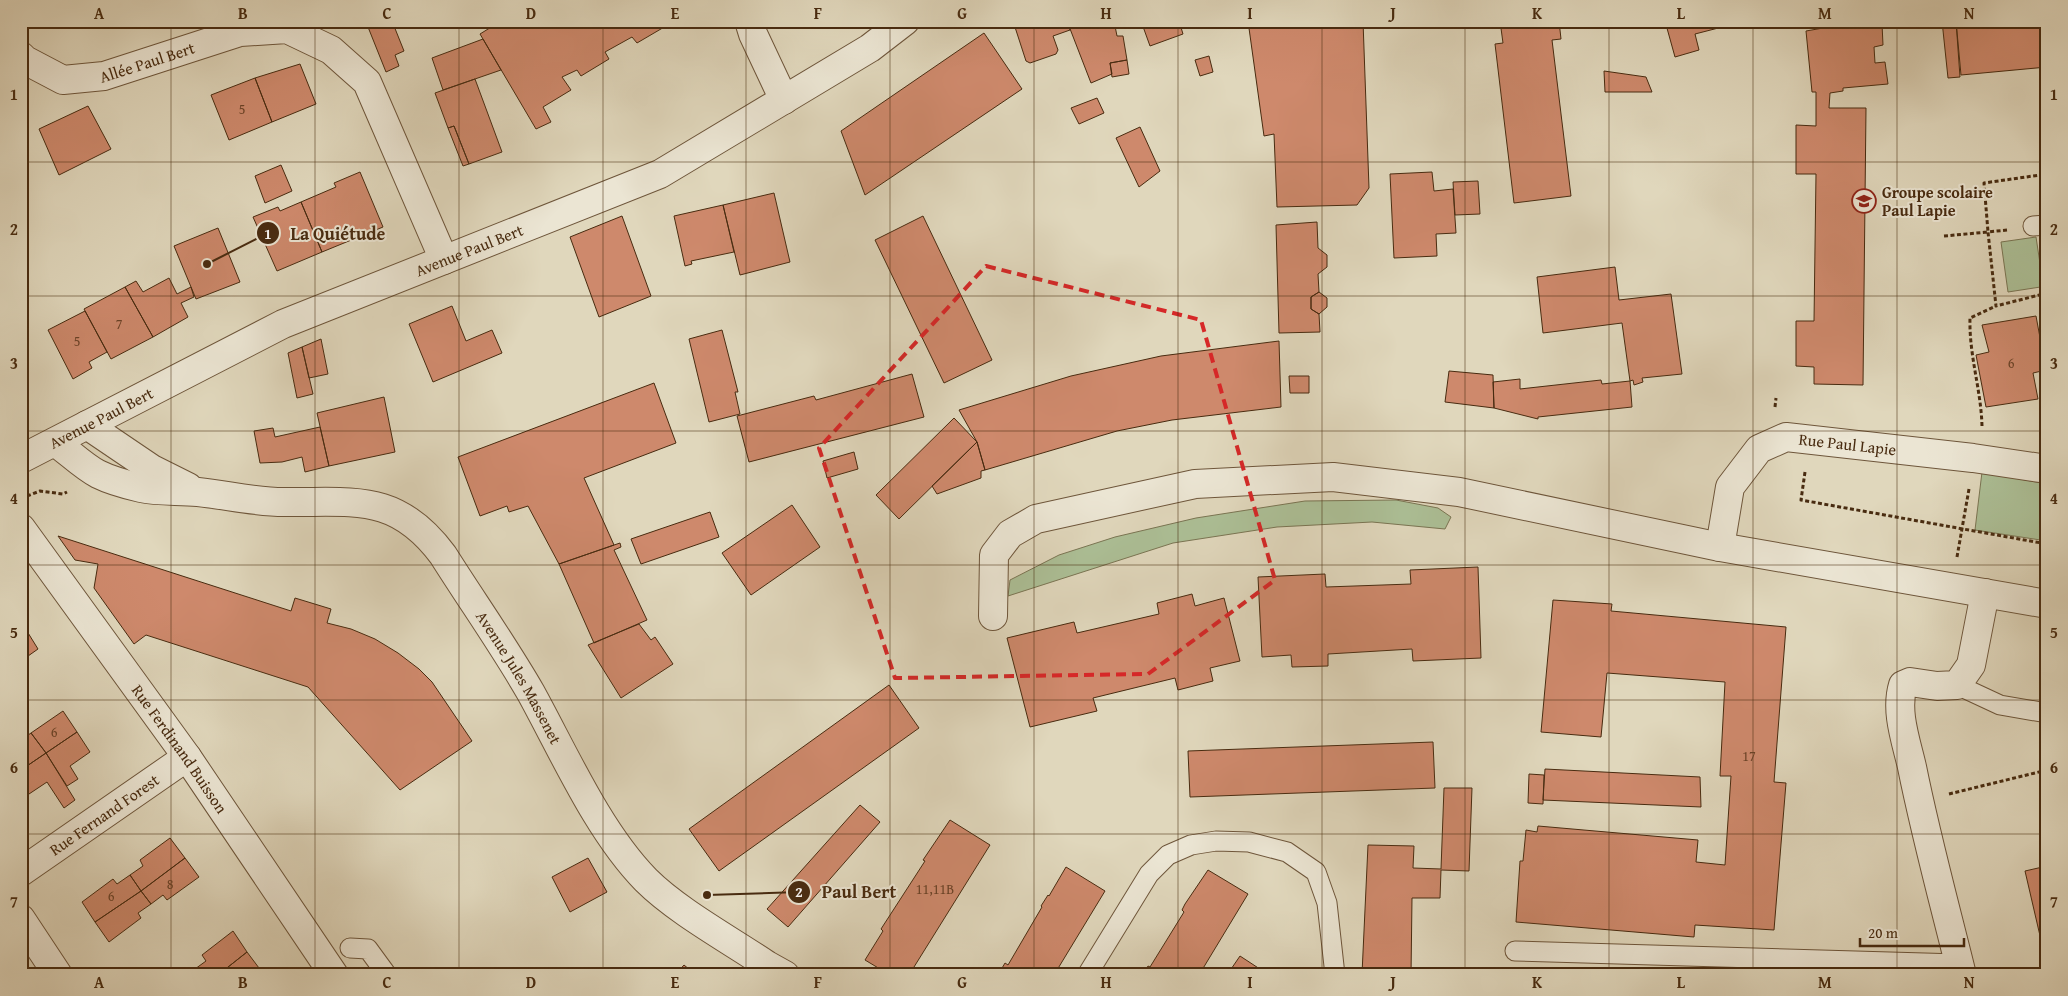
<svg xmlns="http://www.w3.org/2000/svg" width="2068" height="996" viewBox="0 0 2068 996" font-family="'Gentium Book Plus',serif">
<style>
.green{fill:#acbf96;stroke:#7a7553}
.building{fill:#ce896c;stroke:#482b10}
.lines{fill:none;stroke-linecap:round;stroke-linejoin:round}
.service-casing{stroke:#6e563b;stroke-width:21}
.minor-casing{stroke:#6e563b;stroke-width:30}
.tertiary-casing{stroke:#6e563b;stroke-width:30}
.path{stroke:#482b10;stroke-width:3;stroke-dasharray:4 2.5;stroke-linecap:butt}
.service{stroke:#ebe5d3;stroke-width:19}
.minor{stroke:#ebe5d3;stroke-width:28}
.tertiary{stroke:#ebe5d3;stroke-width:28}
.marked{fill:none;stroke:#d62828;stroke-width:4;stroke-dasharray:10 6;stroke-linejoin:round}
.grid{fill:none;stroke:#482b10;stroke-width:1;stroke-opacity:0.55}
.labels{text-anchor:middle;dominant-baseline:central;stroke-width:4;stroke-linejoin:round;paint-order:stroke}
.number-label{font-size:14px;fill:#6a4227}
.street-label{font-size:16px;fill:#482b10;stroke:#ebe5d3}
.poi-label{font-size:16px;font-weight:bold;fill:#482b10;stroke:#ebe5d3;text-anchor:start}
.leader{fill:none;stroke:#482b10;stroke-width:2}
.callout-dot{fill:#482b10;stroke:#ebe5d3;stroke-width:2}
.mark-label{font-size:15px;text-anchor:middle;font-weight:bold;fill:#fff}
.callout-label{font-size:18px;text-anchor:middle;font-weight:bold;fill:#482b10;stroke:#ebe5d3;stroke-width:4;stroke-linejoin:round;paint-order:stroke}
.neatline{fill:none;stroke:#482b10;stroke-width:2}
.grid-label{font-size:16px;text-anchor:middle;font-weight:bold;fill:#482b10}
</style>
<rect width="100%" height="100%" fill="#e0d7bc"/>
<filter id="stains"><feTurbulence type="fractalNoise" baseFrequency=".004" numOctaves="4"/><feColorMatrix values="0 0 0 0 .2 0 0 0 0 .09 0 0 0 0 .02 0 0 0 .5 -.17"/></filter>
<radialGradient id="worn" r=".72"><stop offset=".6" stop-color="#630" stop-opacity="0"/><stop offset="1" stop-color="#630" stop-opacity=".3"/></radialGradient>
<path class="green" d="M2036,237L2041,270H2047V286L2008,292L2001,242Z
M1982,472L2047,484V541L1975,530Z
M1396,500L1438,508L1451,517L1445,529L1372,522L1277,527L1173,543L1008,596L1010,580L1059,555L1115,537L1196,518L1305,501Z"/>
<path class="building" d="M360,21H392L404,51L395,55L399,66L386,72L368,27L363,28Z
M501,21H664L666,26L637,43L632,37L605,52L609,59L581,76L577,70L562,77L571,90L543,107L551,122L536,129L480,34Z
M1013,21H1067L1070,30L1053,36L1058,50L1056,54L1030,63L1026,61Z
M1067,21H1114L1117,36H1123L1127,60L1110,63L1112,74L1091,83Z
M1141,21H1179L1183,34L1150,46Z
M1248,21H1363L1369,188L1357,205L1277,207L1274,134L1264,136Z
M1500,21H1559L1561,39L1552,40L1571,196L1514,203L1495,44L1503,43Z
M1665,21H1729L1730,25L1695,34L1699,50L1675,57Z
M1822,21H1833L1834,27L1882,24L1883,45L1874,47L1875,63L1885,62L1888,84L1843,88V91L1830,93L1829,108H1866L1863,385L1814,384V367L1796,366V321H1814L1816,174H1796V125L1816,126V92H1812L1806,31L1823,28Z
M1942,21H1956L1960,77L1948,78Z
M1956,21H2047V67L1961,75Z
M984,33L1022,89L865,195L841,131Z
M483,39L501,70L443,90L432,58Z
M1209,56L1213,72L1200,76L1195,60Z
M1127,60L1129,74L1112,77L1110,63Z
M300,64L316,104L272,122L255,78Z
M1604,71L1646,77L1652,92H1605Z
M255,78L272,122L229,140L211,95Z
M475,79L502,152L469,164L454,126L448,128L435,93Z
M1097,98L1104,113L1079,124L1071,108Z
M2041,98H2047V148Z
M88,106L111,149L59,175L39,129Z
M454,126L469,164L463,166L448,128Z
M1140,127L1160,171L1139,187L1116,138Z
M281,165L292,191L265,203L255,176Z
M360,172L383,227L322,252L301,202L336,187L334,183Z
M1432,172L1434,191L1453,189L1456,233L1436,234L1437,256L1394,258L1390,174Z
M1478,181L1480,214L1455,215L1453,182Z
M774,193L790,262L740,275L723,205Z
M301,202L322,252L277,271L253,217L278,207L280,211Z
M723,205L734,252L691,261L692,264L685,266L674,216Z
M622,216L651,296L599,317L570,237Z
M923,216L992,360L944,383L875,240Z
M1317,222L1318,248L1327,255V267L1318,274L1319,292L1311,297V309L1319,314L1320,332L1279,333L1276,225Z
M218,228L240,282L196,299L174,246Z
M1615,267L1619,300L1671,294L1682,374L1642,378L1643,382L1634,385L1633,380L1630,381L1622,323L1543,333L1537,277Z
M169,278L177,294L191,287L194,297L181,303L188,317L153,337L125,287L136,281L143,292Z
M125,287L153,337L111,359L84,309Z
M1319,292L1327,298V307L1319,314L1311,309V297Z
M452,306L466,341L492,330L502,353L433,382L409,324Z
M85,311L107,352L89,362L92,368L73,379L48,330Z
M2036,316L2046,370L2033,373L2038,399L1986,407L1976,355L1989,352L1982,325Z
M722,330L738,392H735L740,414L709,422L689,339Z
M321,339L328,374L309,378L302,347Z
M1279,341L1281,407L1172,420L1117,431L985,470L977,442L959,410L1071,376L1161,356Z
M302,347L313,394L297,398L288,353Z
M1449,371L1493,375L1494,408L1445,402Z
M912,374L924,417L749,462L737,416L814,396L816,400Z
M1289,376H1309V393H1290Z
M1520,379V389L1601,380L1602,384L1630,381L1632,407L1538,417V419L1494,408L1493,382Z
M654,383L676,443L584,478L614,545L559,564L528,506L509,512L507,506L480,516L458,457Z
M384,397L395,452L329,466L317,413Z
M954,418L977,442L899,519L876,495Z
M320,427L329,466L305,472L302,457L282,462L260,463L254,431L273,428L275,437Z
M977,442L985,470L981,471V478L937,494L932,486Z
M854,452L858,469L827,478L823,461Z
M792,505L820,547L751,595L722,553Z
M710,512L719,537L641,564L631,539Z
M58,536L291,611L295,598L331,609L327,623L351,629L375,639L398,653L419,669L432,682L472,741L400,790L308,687L146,635L134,644L94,588L98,564L75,560Z
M620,543L621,547L614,550L647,620L594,643L559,564Z
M1478,567L1481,658L1413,661L1412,649L1328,654V666L1292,667L1291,655L1262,657L1258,577L1325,574L1326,587L1411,584L1410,570Z
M1192,594L1195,606L1224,598L1240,661L1210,668L1213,681L1178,690L1175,678L1093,698L1097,711L1030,727L1007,638L1074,622L1077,633L1159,614L1157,603Z
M1553,600L1612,604L1611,611L1786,627L1774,782L1786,783L1774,930L1695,925L1694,937L1516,922L1520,861H1523L1526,830L1537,832L1538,826L1698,840L1696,862L1725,865L1731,776H1720L1725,682L1607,673L1601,737L1541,732Z
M639,624L651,640L655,637L673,664L621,698L588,645Z
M25,628L38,649L21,661V631Z
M889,685L919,728L719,871L689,829Z
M63,711L77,732L46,753L31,733Z
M77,732L90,752L70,766L78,779L67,786L46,753Z
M31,733L46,753L21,770V740Z
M1433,742L1435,788L1190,797L1188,751Z
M46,753L75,800L64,808L47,782L26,796L21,789V770Z
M1545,769L1700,777L1701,807L1543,800Z
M1529,774L1544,775L1543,804L1528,803Z
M1444,788H1472L1469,871L1441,870L1440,898H1412L1411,975H1365L1362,974L1368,845L1414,846L1413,868L1441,869Z
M860,805L880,822L788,927L767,909Z
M950,820L990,845L909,975H890L865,960L883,931L881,929L925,861L923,860Z
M170,838L185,858L141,891L130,875L143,866L140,860Z
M185,858L199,877L167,900L163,895L151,904L141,891Z
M588,858L607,892L570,912L552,877Z
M2047,866V966L2025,871Z
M1066,867L1105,891L1054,975H998L1005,963L1008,965L1042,907L1041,906L1048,895L1049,896Z
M1208,870L1248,894L1199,975H1143L1148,966L1150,967L1184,912L1182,910L1185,904Z
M130,875L141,891L95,922L82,902L113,879L117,884Z
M141,891L151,904L138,913L141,918L109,942L95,922Z
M233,931L247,952L218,975H200L195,969L206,961L202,955Z
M247,952L262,972L259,975H218Z
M1240,956L1269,975H1227Z
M684,965L696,975H675Z"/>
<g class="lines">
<g class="service-casing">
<path id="service" d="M2033,226L2047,225
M1957,685L2000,705L2047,713
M350,948L368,949L387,975
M1515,951L1959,964
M1087,975L1149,874L1168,855L1191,845L1216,841L1249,842L1287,852L1316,872L1327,903L1335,975"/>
</g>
<g class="minor-casing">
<g id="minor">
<path d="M749,21L753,34L784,100"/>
<path id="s1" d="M21,56L25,60L63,80L104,76L240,32L287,29L331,50L367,82L444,260"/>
<path d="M87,425L152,469L188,487"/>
<path id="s2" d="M55,442C69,452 83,466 98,474C110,480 128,485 141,488C159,492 179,490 198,492C227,495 255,502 284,502C354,503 396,492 443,555C472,601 504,646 531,693C564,753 598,831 646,880C677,911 730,940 767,965L785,975"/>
<path id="s3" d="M21,528L187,757L334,975"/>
<path id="s4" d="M1720,547L1730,487L1759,449L1786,437L1973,458L2047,469"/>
<path d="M993,616L994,555L1010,534L1036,519L1195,484L1333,477L1459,492L1720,547L2047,604"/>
<path id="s5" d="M21,872L187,757"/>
<path d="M21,919L58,975"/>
<path d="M1962,975C1945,906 1926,837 1912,767C1906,741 1895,711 1903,685L1910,682L1937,686L1957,685L1971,665L1985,593"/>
</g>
</g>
<g class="tertiary-casing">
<g id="tertiary">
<path id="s6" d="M21,459L283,324L660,174L870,48L905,21"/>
</g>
</g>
<path class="path" d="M2007,230L1988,232L1996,306L2047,293
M1944,236L1988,232L1984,183L2047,174
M1775,407L1776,398
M1982,426C1981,389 1969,356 1970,318L1996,306
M1805,472L1801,500L2047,544
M27,496L40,491L63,494L67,492
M1957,557L1969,489
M1949,794L2047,770"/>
<use href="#service" class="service"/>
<use href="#minor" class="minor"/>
<use href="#tertiary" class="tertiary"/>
</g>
<path class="marked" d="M986,266L1201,320L1275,580L1148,674L895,678L819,448Z"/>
<path class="grid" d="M171,21V975M315,21V975M459,21V975M603,21V975M746,21V975M890,21V975M1034,21V975M1178,21V975M1322,21V975M1465,21V975M1609,21V975M1753,21V975M1897,21V975M21,162H2047M21,296H2047M21,431H2047M21,565H2047M21,700H2047M21,834H2047"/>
<defs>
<g id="school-ring" transform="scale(1.25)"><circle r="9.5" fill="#ebe5d3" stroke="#8f2418" stroke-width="1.5"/><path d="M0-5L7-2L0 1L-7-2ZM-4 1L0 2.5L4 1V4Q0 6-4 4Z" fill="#8f2418"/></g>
</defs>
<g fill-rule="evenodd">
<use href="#school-ring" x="1864" y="201"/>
</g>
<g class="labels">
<g class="number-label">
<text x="242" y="109">5</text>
<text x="119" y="324">7</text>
<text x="77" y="341">5</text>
<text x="2011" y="363">6</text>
<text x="54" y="732">6</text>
<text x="1749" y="756">17</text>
<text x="170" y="884">8</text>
<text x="935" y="889">11,11B</text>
<text x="111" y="896">6</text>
</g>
<g class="street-label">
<text stroke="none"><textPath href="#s1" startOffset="135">Allée Paul Bert</textPath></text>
<text stroke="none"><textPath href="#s6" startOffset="495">Avenue Paul Bert</textPath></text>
<text stroke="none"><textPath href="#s6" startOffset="90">Avenue Paul Bert</textPath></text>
<text stroke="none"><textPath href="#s4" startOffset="200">Rue Paul Lapie</textPath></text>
<text stroke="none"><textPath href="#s2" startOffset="564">Avenue Jules Massenet</textPath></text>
<text stroke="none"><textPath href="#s3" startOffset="272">Rue Ferdinand Buisson</textPath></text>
<text stroke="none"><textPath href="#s5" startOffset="101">Rue Fernand Forest</textPath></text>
</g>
<g class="poi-label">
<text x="1882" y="192">Groupe scolaire<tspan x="1882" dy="18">Paul Lapie</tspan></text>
</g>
</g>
<path class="leader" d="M207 264L268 233M707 895L799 892"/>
<g class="callout-dot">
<circle cx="207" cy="264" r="5"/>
<circle cx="707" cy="895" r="5"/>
<circle cx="268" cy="233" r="12"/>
<circle cx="799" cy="892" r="12"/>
</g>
<g class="mark-label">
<text x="268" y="239">1</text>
<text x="799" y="897">2</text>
</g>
<g class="callout-label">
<text x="338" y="240">La Quiétude</text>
<text x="859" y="898">Paul Bert</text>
</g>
<rect width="2068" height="996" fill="none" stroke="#e0d7bc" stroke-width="55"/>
<path d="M1860 938v8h104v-8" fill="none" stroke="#482b10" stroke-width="2.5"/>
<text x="1868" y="938" font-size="15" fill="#482b10" stroke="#ebe5d3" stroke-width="4" paint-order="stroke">20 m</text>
<rect x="28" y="28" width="2012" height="940" class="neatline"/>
<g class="grid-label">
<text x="99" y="19">A</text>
<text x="243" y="19">B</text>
<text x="387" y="19">C</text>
<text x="531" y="19">D</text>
<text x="675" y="19">E</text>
<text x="818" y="19">F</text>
<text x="962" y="19">G</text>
<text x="1106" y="19">H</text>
<text x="1250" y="19">I</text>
<text x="1393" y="19">J</text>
<text x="1537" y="19">K</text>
<text x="1681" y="19">L</text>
<text x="1825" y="19">M</text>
<text x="1969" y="19">N</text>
<text x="14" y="100">1</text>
<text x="2054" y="100">1</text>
<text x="14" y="235">2</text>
<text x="2054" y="235">2</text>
<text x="14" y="369">3</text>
<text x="2054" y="369">3</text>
<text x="14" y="504">4</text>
<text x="2054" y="504">4</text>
<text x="14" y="638">5</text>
<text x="2054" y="638">5</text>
<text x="14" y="773">6</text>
<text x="2054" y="773">6</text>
<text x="14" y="907">7</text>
<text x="2054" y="907">7</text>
<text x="99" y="988">A</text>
<text x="243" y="988">B</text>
<text x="387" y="988">C</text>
<text x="531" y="988">D</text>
<text x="675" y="988">E</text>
<text x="818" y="988">F</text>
<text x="962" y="988">G</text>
<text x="1106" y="988">H</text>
<text x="1250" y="988">I</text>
<text x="1393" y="988">J</text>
<text x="1537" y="988">K</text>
<text x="1681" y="988">L</text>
<text x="1825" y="988">M</text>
<text x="1969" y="988">N</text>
</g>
<rect width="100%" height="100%" filter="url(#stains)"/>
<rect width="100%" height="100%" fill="url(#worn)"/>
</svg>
